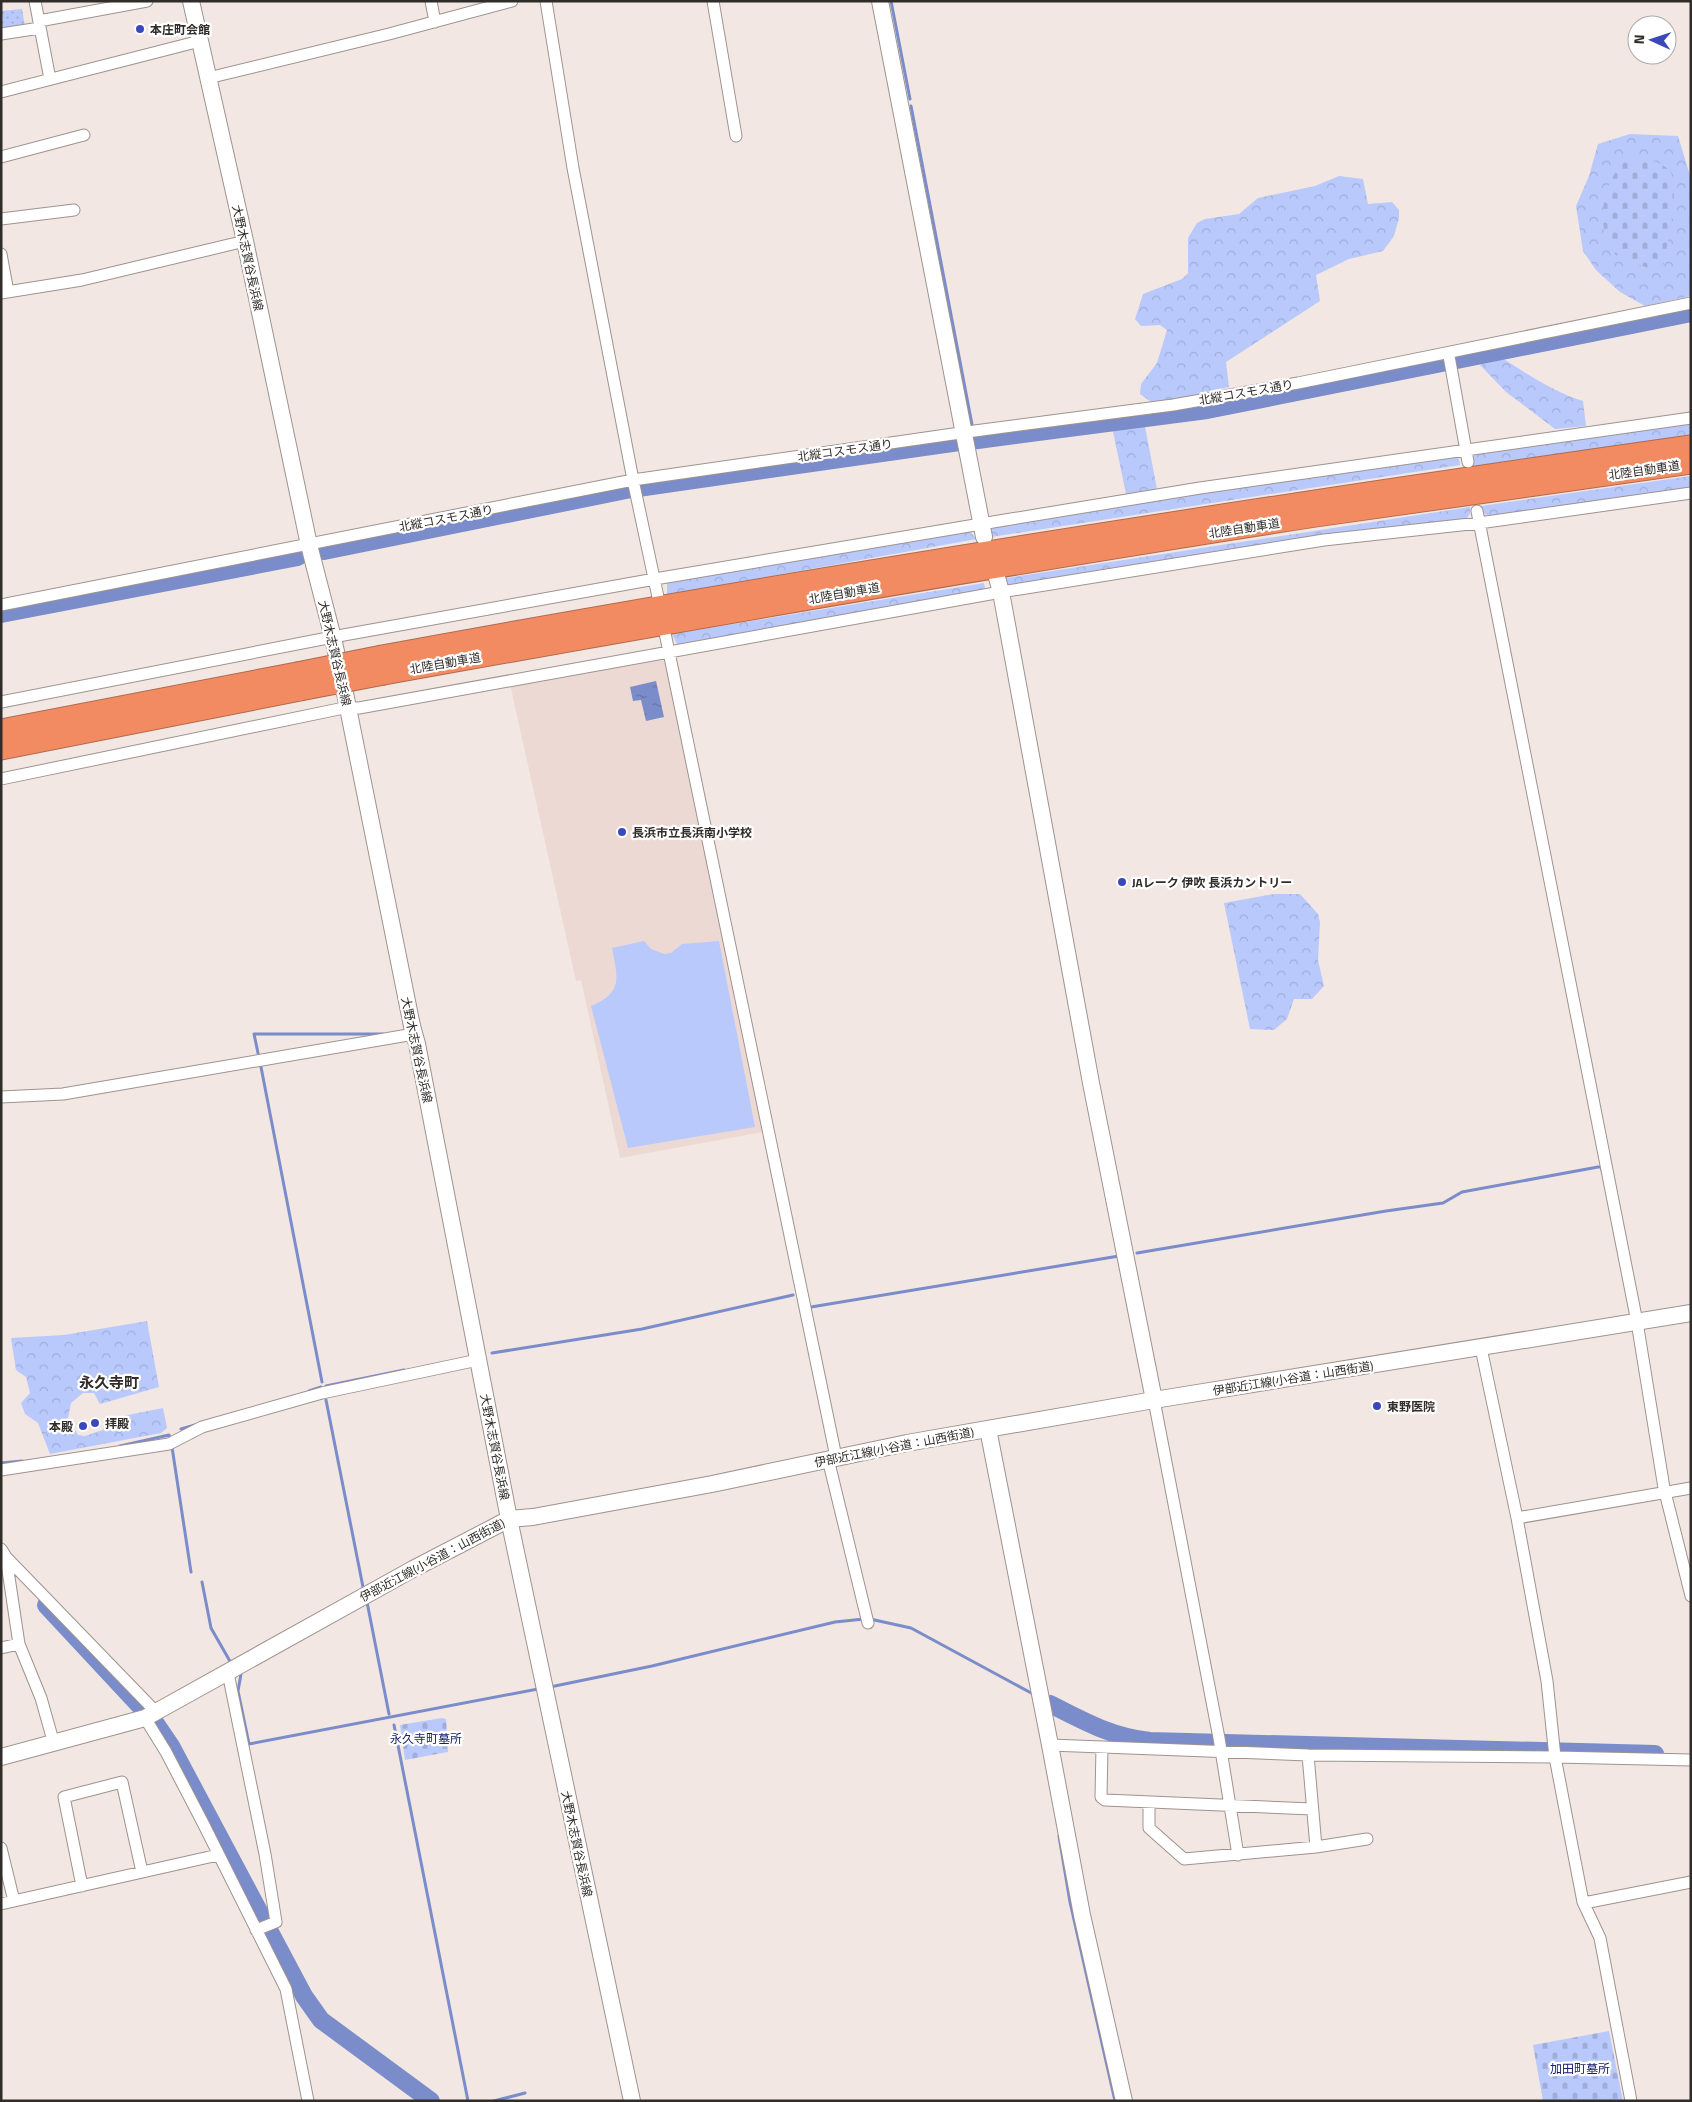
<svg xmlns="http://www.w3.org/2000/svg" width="1692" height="2102" viewBox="0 0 1692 2102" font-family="'Titillium Web','Noto Sans JP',sans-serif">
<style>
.built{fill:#edd9d3}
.grass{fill:#b9c9fc}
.forest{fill:url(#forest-crowns)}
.cemetery{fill:url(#cemetery-stones)}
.park{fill:url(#park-dots)}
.water{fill:url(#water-ripples)}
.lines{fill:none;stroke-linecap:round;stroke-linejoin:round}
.stream{stroke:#7b8cca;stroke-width:3}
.river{stroke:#7b8cca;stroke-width:18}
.street-casing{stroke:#9e938f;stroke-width:13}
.secondary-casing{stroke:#9e938f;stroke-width:18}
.highway-casing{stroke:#af6a4e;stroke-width:23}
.street{stroke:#fff;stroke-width:11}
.secondary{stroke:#fff;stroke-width:16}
.highway{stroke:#f38b62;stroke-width:21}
.highway-bridge-casing{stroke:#af6a4e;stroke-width:23;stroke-linecap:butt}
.highway-bridge{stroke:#f38b62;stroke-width:21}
.poi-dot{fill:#3949bb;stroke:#fff;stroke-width:2}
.labels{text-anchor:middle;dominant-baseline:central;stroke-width:4.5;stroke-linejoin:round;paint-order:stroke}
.poi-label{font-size:12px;font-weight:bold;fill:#302c2a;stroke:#fff;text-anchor:start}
.street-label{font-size:12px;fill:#302c2a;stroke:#fff}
.park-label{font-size:12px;fill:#192169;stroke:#fff}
.quarter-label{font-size:15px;font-weight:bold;fill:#302c2a;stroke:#fff}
</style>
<defs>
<pattern id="forest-crowns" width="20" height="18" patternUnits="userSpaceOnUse" patternTransform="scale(1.25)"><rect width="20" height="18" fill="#b9c9fc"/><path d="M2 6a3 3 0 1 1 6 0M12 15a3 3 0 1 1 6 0" fill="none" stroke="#9fadd8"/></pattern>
<pattern id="cemetery-stones" width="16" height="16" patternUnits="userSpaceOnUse" patternTransform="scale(1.25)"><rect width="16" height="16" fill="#b9c9fc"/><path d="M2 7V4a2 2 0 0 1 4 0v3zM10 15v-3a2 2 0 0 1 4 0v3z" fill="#9fadd8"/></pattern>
<pattern id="park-dots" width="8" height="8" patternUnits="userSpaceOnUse" patternTransform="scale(1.25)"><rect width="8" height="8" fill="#b9c9fc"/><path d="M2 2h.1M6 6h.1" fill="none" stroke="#9fadd8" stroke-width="1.8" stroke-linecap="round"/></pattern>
<pattern id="water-ripples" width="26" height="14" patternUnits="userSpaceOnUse" patternTransform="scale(1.25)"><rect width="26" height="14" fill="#7b8cca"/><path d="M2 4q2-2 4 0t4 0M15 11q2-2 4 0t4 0" fill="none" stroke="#6573a4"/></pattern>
</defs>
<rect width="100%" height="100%" fill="#f2e7e2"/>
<path class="built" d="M660,660L667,662L763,1132L620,1158L581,980L576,981L510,684Z"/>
<path class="grass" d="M644,941L651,949L664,954L671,953L682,944L719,941L755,1127L628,1148L591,1006C623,992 618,979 612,948Z"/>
<path class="forest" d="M1630,134L1678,136L1689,172L1691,185V296L1645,306L1620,292L1596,270L1583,251L1576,206L1589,176L1598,144Z
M1339,176L1363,179L1368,204L1392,202L1399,210V218L1394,236L1383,251L1349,259L1316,275L1320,301L1226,362L1229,387L1154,404L1140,394L1141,384L1157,363L1167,330L1160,325L1141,326L1135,319L1143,294L1182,279L1188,273V238L1197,223L1205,219L1239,214L1258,198L1315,186Z
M1502,358C1527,374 1554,392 1583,401L1586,426L1555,429L1506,392L1480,365Z
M1144,421L1157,489L1126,494L1112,427Z
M1691,421V435L1474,466L1473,457L1479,450Z
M1450,454L1459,459L1460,465L991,537V530L995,526Z
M1691,476V489L1489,517L1482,512L1481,506Z
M1470,507V514L1464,522L1011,591L1000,579Z
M968,530L977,539L667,595V580Z
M984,583L986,592L678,646L672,634Z
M1274,894H1300L1318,914L1320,922L1318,960L1324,986L1312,999H1294L1287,1019L1274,1030L1250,1029L1224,903Z
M147,1321L159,1387L100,1404L94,1393H83L71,1403L68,1418L78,1435L85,1436L103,1430V1420L163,1408L167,1428L161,1433L50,1454L38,1423L25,1414L21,1403L30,1393L26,1377L16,1370L11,1338L64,1335Z"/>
<path class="cemetery" d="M1628,159C1642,159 1657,159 1668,169C1682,181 1667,245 1664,263L1659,270H1655C1644,266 1623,261 1615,254C1610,250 1609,243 1606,237C1598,211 1606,176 1628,159Z
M442,1718L446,1719L448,1752L405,1760L400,1725Z
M1609,2031L1623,2101H1543L1533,2045Z"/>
<path class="park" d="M22,9L25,26L1,29V11Z"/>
<path class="water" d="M656,681L664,717L646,721L641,700L633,701L630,687Z"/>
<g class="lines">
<path class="stream" d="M891,1L910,99
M911,106L975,440
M258,1053L254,1034H383
M261,1067L322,1382
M1137,1253L1386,1211L1443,1203L1462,1192L1598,1167H1601L1602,1170
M811,1307L1119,1256
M492,1353L642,1329L793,1295
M326,1386L404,1370
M309,1391L321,1387
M326,1400L363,1587
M181,1429L195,1425
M120,1446L169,1435L171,1440
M172,1447L191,1572
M1,1463L22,1461
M202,1582L211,1628L231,1663
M367,1602L389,1714
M870,1619L911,1628L1033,1694
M238,1671L241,1674L238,1691L249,1744L538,1689
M550,1687L652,1666L835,1622L864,1619
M394,1725L468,2101
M1059,1836L1070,1902L1115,2101
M494,2101L525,2093"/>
<path class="river" d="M970,441L1207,410L1691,313
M324,551L631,489L959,442
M1,614L298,557
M46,1605L154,1721L171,1746L304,1996L321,2020L431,2101
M1050,1704C1083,1721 1112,1737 1150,1741L1655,1754"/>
<g class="street-casing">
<path id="street" d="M35,1L50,79
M431,1L435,22
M546,1L573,168L633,480L658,597
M713,1L736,136
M39,21L147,1
M1,34L40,28
M208,78L389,34L512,1
M1,92L200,41
M1,157L84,135
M1,219L74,210
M1,254L8,292
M1,293L82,280L245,241
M1449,356L1468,462
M1477,511L1637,1322L1664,1488L1691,1596
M1,605L633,480L967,432L1173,405L1298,383L1691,303
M665,633L836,1457
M1,702L338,636L655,579L981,524L1200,488L1691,418
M1,779L344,708H359L1001,592L1324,540L1479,523L1691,493
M1,1097L63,1094L414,1034
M1481,1348L1517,1518L1547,1681L1555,1757L1570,1835L1583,1902L1600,1938L1631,2101
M1154,1400L1219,1738L1238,1855
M828,1459L868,1623
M1,1470L169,1444L202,1427L322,1393L478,1360
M1517,1518L1691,1488
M1,1549L6,1557L19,1644L41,1698L54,1744
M6,1557L157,1713
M1,1648L19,1644
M228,1673L265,1854L276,1922L256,1930
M145,1718L166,1752L204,1825L286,1989L308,2101
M1050,1745L1308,1755L1555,1757L1691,1760
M1102,1747L1101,1797L1105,1800L1312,1809
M1308,1755L1316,1847
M1149,1803V1828L1184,1859L1316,1847L1367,1839
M1,1848L14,1901
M82,1886L64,1797L122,1782L142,1872
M1584,1903L1691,1882
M1,1904L218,1855"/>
</g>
<g class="secondary-casing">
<path id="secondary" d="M191,1L245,241L309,545L333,638L345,693L412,1026L417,1044L509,1519L632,2101
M880,1L984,537
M996,574L1001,592L1091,1083L1154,1400
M988,1429L1050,1745L1082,1915L1124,2101
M1,1757L145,1718L413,1569L492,1528L509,1519L533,1517L712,1484L907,1443L1154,1400L1691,1313"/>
</g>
<g class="highway-casing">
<path id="highway" d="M382,656C817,576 1253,508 1691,446
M384,674C694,618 1004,564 1316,516C1440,498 1566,481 1691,463
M1,730L297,673
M1,749L300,690"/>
</g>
<use href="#street" class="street"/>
<use href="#secondary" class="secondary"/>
<use href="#highway" class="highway"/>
<g class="highway-bridge-casing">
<path id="highway-bridge" d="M297,673L382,656
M300,690L384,674"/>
</g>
<use href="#highway-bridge" class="highway-bridge"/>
</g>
<g class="poi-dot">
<circle cx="140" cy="29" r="5"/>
<circle cx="622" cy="832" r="5"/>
<circle cx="1122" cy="882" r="5"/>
<circle cx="1377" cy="1406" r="5"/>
<circle cx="95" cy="1423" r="5"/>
<circle cx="83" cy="1426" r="5"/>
</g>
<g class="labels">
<g class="poi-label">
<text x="150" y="29">本庄町会館</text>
<text x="632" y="832">長浜市立長浜南小学校</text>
<text x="1132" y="882">JAレーク 伊吹 長浜カントリー</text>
<text x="1387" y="1406">東野医院</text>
<text x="105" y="1423">拝殿</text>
<text x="73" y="1426" text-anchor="end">本殿</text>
</g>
<g class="street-label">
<text transform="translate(248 258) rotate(78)">大野木志賀谷長浜線</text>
<text transform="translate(1246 392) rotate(-10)">北縦コスモス通り</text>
<text transform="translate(845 450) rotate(-8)">北縦コスモス通り</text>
<text transform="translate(1644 470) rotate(-8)">北陸自動車道</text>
<text transform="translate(446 518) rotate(-11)">北縦コスモス通り</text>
<text transform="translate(1244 528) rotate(-9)">北陸自動車道</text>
<text transform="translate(844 593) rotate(-10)">北陸自動車道</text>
<text transform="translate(335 653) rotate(77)">大野木志賀谷長浜線</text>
<text transform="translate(445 663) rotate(-10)">北陸自動車道</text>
<text transform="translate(417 1050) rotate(78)">大野木志賀谷長浜線</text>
<text transform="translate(1293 1378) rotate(-9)">伊部近江線(小谷道：山西街道)</text>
<text transform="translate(495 1447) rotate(79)">大野木志賀谷長浜線</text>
<text transform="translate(894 1447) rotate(-11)">伊部近江線(小谷道：山西街道)</text>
<text transform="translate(432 1560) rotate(-28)">伊部近江線(小谷道：山西街道)</text>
<text transform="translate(577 1844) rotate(78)">大野木志賀谷長浜線</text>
</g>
<g class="park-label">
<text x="426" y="1738">永久寺町墓所</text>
<text x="1580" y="2068">加田町墓所</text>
</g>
<g class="quarter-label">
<text x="109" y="1382">永久寺町</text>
</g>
</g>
<rect width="1692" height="2102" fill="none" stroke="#302c2a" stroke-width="5"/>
<g transform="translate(1652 40) rotate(273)"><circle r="24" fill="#ffffff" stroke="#acabaa"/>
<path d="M0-4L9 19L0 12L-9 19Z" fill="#3949bb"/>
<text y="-8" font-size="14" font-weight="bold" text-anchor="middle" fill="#302c2a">N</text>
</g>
</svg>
